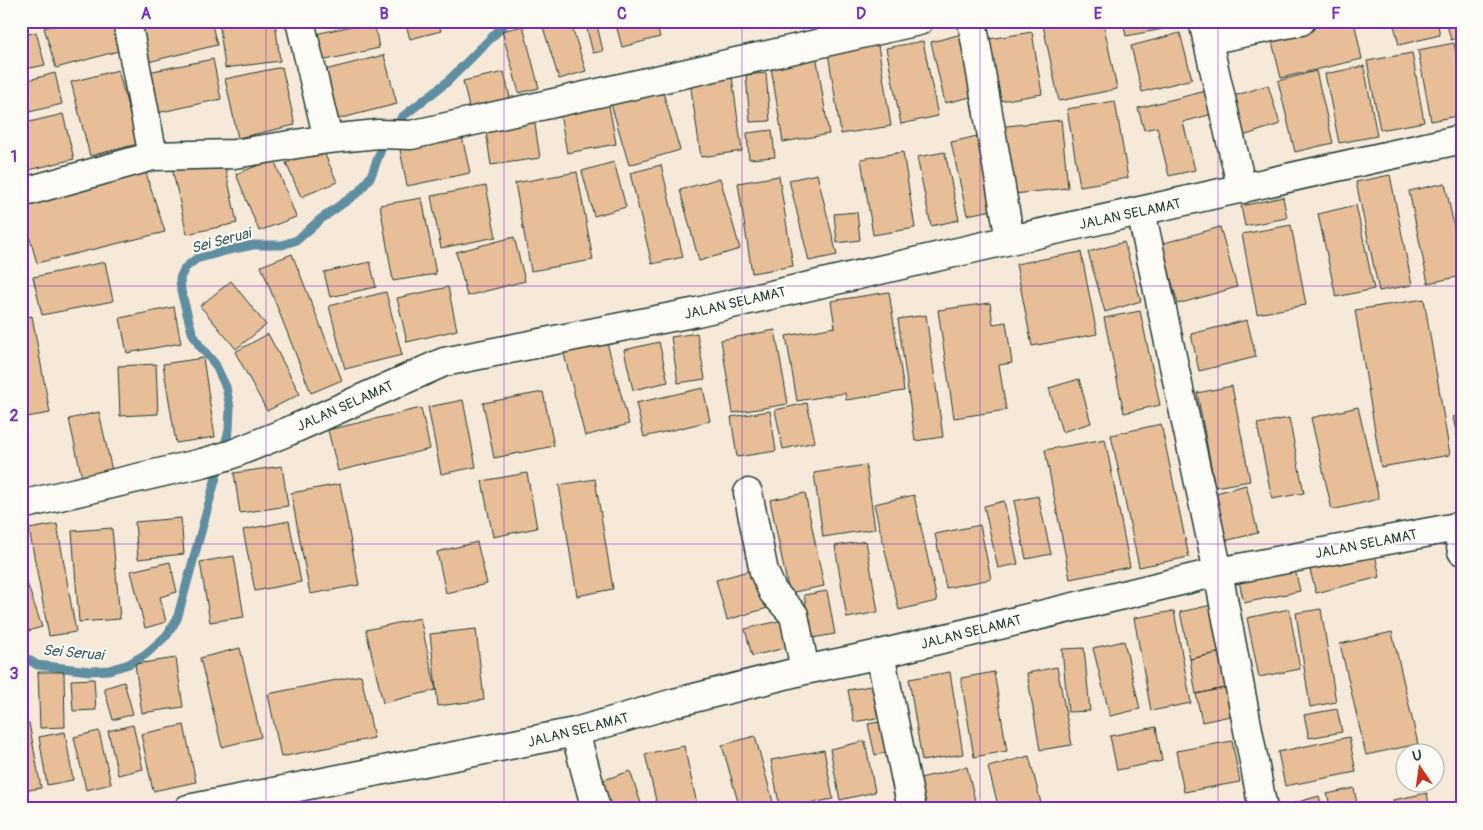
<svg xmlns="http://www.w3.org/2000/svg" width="1483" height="830" viewBox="0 0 1483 830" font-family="Pangolin,sans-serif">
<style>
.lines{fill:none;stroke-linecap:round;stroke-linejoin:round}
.stream{stroke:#608ea1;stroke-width:9}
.building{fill:#e8be98;stroke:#1f3d34}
.minor-casing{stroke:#1f3d34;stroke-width:31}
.minor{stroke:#fdfcf7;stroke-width:28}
.grid{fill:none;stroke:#7b2cbf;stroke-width:1;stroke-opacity:0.55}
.labels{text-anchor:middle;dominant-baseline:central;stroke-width:4;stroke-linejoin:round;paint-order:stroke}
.street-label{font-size:14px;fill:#1f3d34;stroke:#fdfcf7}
.water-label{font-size:15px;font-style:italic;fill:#3a5f62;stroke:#fdfcf7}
.neatline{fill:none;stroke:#7b2cbf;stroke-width:2}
.grid-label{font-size:16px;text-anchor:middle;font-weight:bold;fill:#7b2cbf}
</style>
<rect width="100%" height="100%" fill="#f7e9da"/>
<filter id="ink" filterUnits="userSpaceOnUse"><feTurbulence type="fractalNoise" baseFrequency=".02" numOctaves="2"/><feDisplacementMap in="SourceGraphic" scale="10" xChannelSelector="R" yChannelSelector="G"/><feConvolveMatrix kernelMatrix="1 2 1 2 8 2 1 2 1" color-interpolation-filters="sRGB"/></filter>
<g filter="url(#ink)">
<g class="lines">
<path class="stream" d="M21,655L37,665L90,671L109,670L129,664L146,654L167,635L177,619L229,430L230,408L226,387L215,364L199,345L192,332L181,291L180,278L185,268L196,259L229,250L253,245H282L297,240L321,219L360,191L371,176L382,147L402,117L447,82L508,21"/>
</g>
<path class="building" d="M69,21H114L122,50L56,68L44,28Z
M139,21H211L217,45L148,62Z
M219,21H275L280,61L225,68Z
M374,21L379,48L317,62L311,35Z
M405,21H438L441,31L410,39Z
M541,21H570L586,71L559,79Z
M585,21H596L603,51L593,53Z
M615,21H655L660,37L622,47Z
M669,21H694L695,23L671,29Z
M1042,21H1103L1117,89L1059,101Z
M1123,21H1161L1163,29L1126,36Z
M1323,21H1354L1362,59L1281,78L1270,33Z
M1393,21H1437L1440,35L1399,45Z
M1446,21H1462V37L1451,40Z
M523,26L539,88L519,93L502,31Z
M36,32L45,65L21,70V36Z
M1032,32L1042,94L994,102L983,40Z
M1180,33L1192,79L1142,92L1131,46Z
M962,34L976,96L945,103L931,42Z
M923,41L938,116L901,124L886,48Z
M1454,43L1462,83V115L1431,121L1418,50Z
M878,45L891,126L841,134L828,53Z
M1412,53L1424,122L1380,130L1367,61Z
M816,54L829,134L783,142L770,61Z
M384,55L397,104L326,122L313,73Z
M213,59L221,99L157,113L148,72Z
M1364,66L1377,136L1339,143L1325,74Z
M282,67L295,125L238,138L225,79Z
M731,69L742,151L701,157L689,75Z
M118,70L138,144L90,156L71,82Z
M1316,71L1333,143L1295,152L1278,81Z
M504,72L511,102L470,112L463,81Z
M55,73L62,104L21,114V82Z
M766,73L770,121L750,122L746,75Z
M660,82L680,150L629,165L609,97Z
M1268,85L1280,124L1243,136L1231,97Z
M1210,90L1216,113L1183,122L1195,170L1169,176L1157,127L1144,130L1138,108Z
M608,100L616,144L567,153L559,108Z
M1115,101L1128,178L1080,186L1067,109Z
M63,114L74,159L21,172V124Z
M534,118L540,158L491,165L485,125Z
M1061,120L1068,188L1005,195L998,127Z
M772,130L775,157L749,159L747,133Z
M461,132L470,173L407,186L399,144Z
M982,135L998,209L967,215L951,142Z
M322,148L337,182L301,197L286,163Z
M903,152L915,228L873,235L861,159Z
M945,152L959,220L931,226L917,157Z
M223,157L237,223L187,234L172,168Z
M274,159L296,217L259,231L236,174Z
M614,162L626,207L594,216L582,171Z
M661,165L683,257L652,264L630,173Z
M577,172L593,260L531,271L515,183Z
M146,173L165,232L37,263L21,208Z
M817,174L837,255L809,261L789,180Z
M1390,175L1412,285L1379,291L1356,182Z
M779,176L793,266L752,273L738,183Z
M720,178L740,249L699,261L680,190Z
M1445,183L1462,265V276L1428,283L1409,191Z
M486,186L496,237L441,248L431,196Z
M1283,197L1287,218L1245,226L1241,206Z
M422,198L436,274L393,281L380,205Z
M1356,205L1374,289L1336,297L1318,214Z
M857,212L860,240L837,243L834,214Z
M1291,225L1306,305L1257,314L1242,234Z
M1220,227L1237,287L1178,304L1161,244Z
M514,237L525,281L467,296L456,252Z
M1124,242L1141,301L1105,312L1088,252Z
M1081,252L1097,334L1032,346L1016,264Z
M292,254L342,380L311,393L261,266Z
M105,262L113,301L42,315L33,277Z
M370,262L376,287L330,297L324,272Z
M231,281L266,325L236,349L200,306Z
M448,287L457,330L407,342L397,298Z
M386,292L402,355L345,369L329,306Z
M889,292L904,391L846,400L845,393L797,401L786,336L835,327L831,301Z
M1424,299L1450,455L1381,467L1355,310Z
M990,303L993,324L1006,322L1012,363L999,365L1006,410L954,418L938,310Z
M174,307L181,343L127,353L120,318Z
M1140,311L1160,405L1124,413L1104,318Z
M926,315L943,437L915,441L898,319Z
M32,316L50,413L21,418V318Z
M1247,320L1256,357L1199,371L1191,334Z
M775,330L788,404L733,413L721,340Z
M697,333L705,379L678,383L671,337Z
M268,334L300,394L267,411L235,352Z
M606,339L629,424L585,436L563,350Z
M659,342L668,382L633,390L624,350Z
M203,358L215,437L176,443L163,364Z
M156,364L158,414L120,416L118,366Z
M1079,379L1091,423L1062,432L1049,388Z
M1232,386L1250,481L1215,487L1197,393Z
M703,388L710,421L644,437L636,403Z
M543,392L554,446L494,458L483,403Z
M463,400L476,467L441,474L428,407Z
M807,403L815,442L783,449L775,410Z
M1358,407L1379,499L1332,510L1311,418Z
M421,408L430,449L338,471L328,430Z
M770,411L776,451L737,457L731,417Z
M99,412L112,471L82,478L69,419Z
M1462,415V462L1453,417Z
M1289,418L1304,493L1272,499L1257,424Z
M1161,424L1189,557L1139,567L1111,435Z
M1105,439L1130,567L1070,579L1045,450Z
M866,465L875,529L823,537L814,473Z
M282,466L288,506L240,513L234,473Z
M527,473L537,528L493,537L482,481Z
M595,479L613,589L577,596L559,485Z
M340,484L359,585L310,594L291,493Z
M1246,485L1258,533L1224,541L1212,494Z
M805,493L824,586L789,593L770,500Z
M914,495L937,601L899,610L874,504Z
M1038,496L1051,554L1026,559L1014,501Z
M1004,501L1018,564L998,568L984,506Z
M181,518L184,554L138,559L135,522Z
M289,521L301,582L255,591L243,530Z
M57,524L76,632L49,636L29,529Z
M980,525L991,579L946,588L935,534Z
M112,528L120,619L79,622L72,531Z
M866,541L878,612L847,618L835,546Z
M477,542L487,584L446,593L437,552Z
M1374,550L1380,577L1316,593L1309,566Z
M234,556L244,617L210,622L200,562Z
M170,562L177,592L160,597L166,622L145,628L131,571Z
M1294,565L1300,591L1244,603L1238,577Z
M759,568L771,607L727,620L716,580Z
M26,580L42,627L21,633V582Z
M827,591L835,634L812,638L804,595Z
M1212,605L1222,652L1190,659L1180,612Z
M1289,609L1300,669L1259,677L1247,618Z
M1321,609L1336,702L1310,707L1296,613Z
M1174,611L1191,703L1151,711L1134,618Z
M420,618L436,690L383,703L366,630Z
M783,620L789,647L752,656L745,629Z
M476,629L484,700L438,706L430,634Z
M1392,632L1418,744L1366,755L1340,644Z
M1124,641L1140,709L1110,716L1093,648Z
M240,648L261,737L222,747L200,658Z
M1084,648L1090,711L1068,712L1062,649Z
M1222,652L1229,687L1196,694L1190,659Z
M176,658L183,707L142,713L135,664Z
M1057,667L1072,745L1040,750L1027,673Z
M38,672H64L65,727L40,728Z
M950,672L963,754L922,761L909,679Z
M994,672L1007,751L974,757L961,678Z
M361,675L374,738L281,757L268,694Z
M94,679L96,710L73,711L71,680Z
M124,682L133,714L113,720L104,688Z
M881,684L887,716L854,722L848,690Z
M1229,687L1235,715L1202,722L1196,694Z
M1337,709L1342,732L1309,738L1304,715Z
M890,720L896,751L875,755L868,724Z
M29,723L41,788L21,791V724Z
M133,725L143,769L118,775L108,731Z
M184,725L196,782L153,791L141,734Z
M1156,727L1162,761L1117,770L1110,736Z
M99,731L111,784L86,790L74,737Z
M65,732L73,780L47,785L39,737Z
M755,736L773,802L746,809H740L722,745Z
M1349,737L1356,772L1285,786L1278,752Z
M865,741L875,792L840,800L830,749Z
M1232,741L1240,782L1184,792L1176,751Z
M684,746L697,804L677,809H658L645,754Z
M824,750L833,799L780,809L771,760Z
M1029,756L1042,807L1034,809H999L988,767Z
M967,767L977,809H927L920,778Z
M630,771L643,809H604L595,783Z
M1354,788L1358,809H1331L1327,794Z
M1427,793L1430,809H1395L1393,800Z
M1319,796L1323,809H1285L1284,806Z
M888,802L889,809H857Z
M404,803L405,809H381Z
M1246,804L1247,809H1204Z"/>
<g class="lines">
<g class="minor-casing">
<path id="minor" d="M127,21L153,156
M300,21L328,139
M972,21L1010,240
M1203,21L1242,189
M1207,40L1301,21
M21,193L153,156L234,154L328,139L378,134L411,135L919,21
M1141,211L1218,572L1263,809
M748,493L764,572L773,592L794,615L805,670
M21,505L202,463L230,455L289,431L444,362L697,312L1010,240L1462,139
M1457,527L1462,551
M880,654L912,809
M575,732L596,809
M188,809L575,732L674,703L805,670L880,654L1218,572L1462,526"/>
</g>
<use href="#minor" class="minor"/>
</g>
</g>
<path class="grid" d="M266,21V809M504,21V809M742,21V809M980,21V809M1218,21V809M21,286H1462M21,544H1462"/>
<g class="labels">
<g class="street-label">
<text transform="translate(1130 214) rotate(-12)">JALAN SELAMAT</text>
<text transform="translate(735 303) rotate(-13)">JALAN SELAMAT</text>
<text transform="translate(345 406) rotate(-24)">JALAN SELAMAT</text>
<text transform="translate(1366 544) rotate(-11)">JALAN SELAMAT</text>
<text transform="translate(971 632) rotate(-14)">JALAN SELAMAT</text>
<text transform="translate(578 730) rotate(-14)">JALAN SELAMAT</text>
</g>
<g class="water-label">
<text transform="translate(221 241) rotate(-15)">Sei Seruai</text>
<text transform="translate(73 653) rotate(5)">Sei Seruai</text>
</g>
</g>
<rect width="1483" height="830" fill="none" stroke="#fdfcf7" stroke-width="55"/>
<g transform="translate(1420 768) rotate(347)"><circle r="24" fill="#fdfcf7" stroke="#a4b0a9"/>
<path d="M0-4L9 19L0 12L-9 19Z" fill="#c8321e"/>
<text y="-8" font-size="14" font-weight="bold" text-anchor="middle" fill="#1f3d34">U</text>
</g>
<rect x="28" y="28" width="1428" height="774" class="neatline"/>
<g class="grid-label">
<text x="146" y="19">A</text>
<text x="384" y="19">B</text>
<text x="622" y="19">C</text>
<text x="861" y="19">D</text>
<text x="1098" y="19">E</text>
<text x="1336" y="19">F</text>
<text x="14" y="162">1</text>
<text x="14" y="421">2</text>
<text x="14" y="679">3</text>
</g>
</svg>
